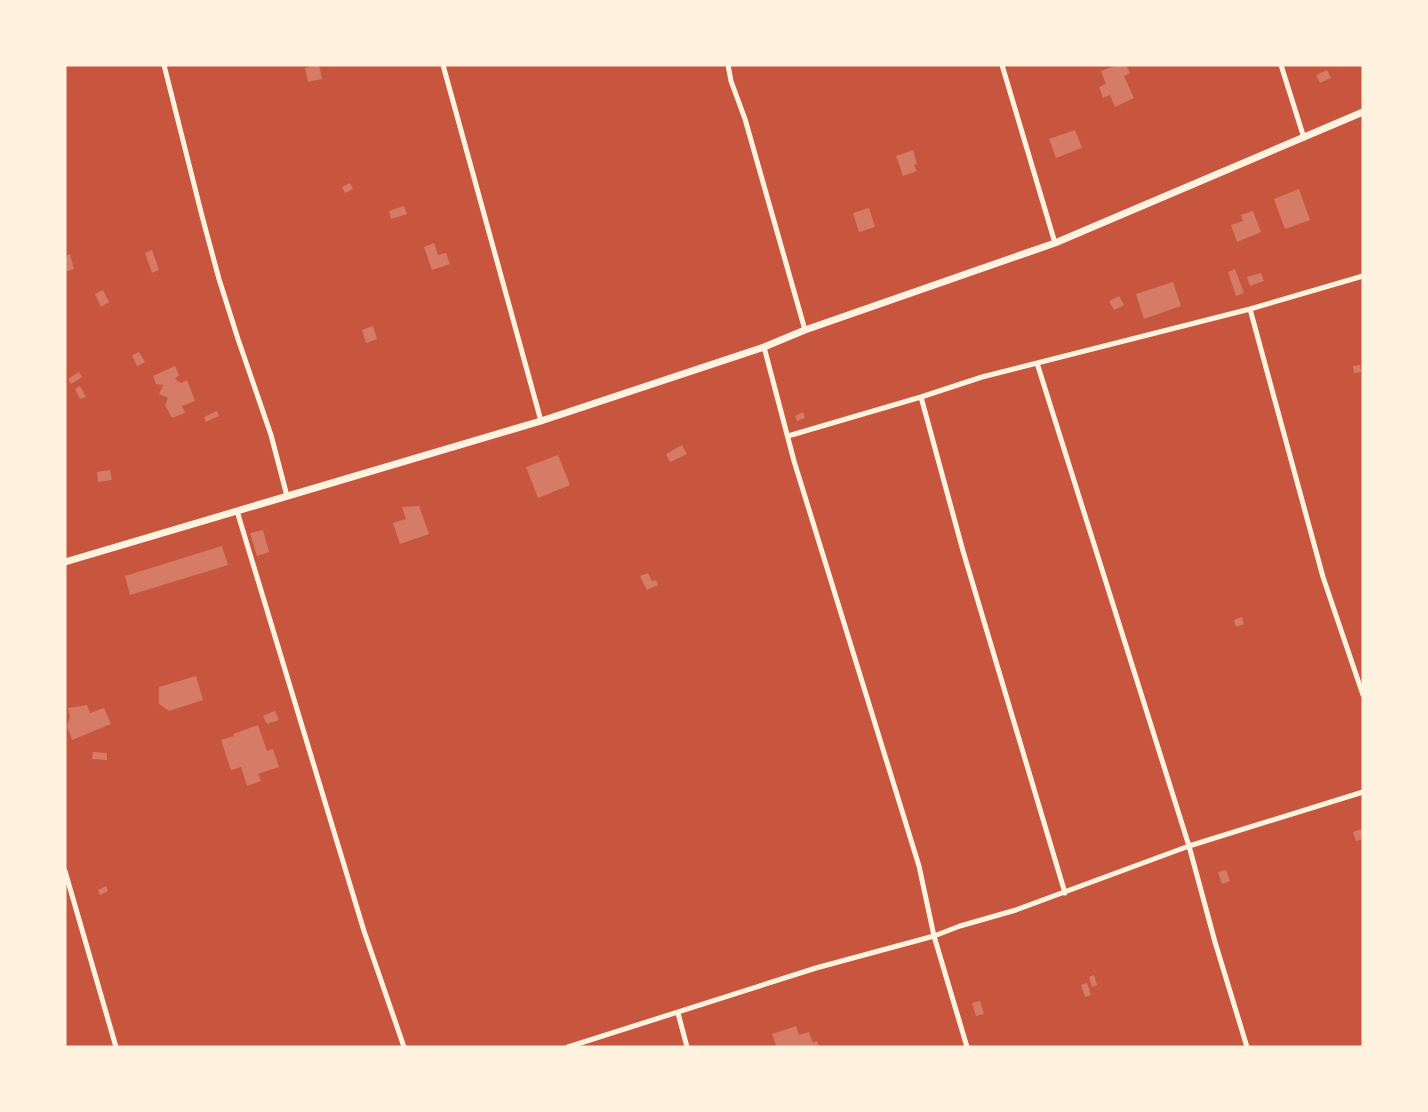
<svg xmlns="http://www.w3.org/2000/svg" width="1428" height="1112" viewBox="0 0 1428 1112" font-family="Roboto,sans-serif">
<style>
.building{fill:#d67c66}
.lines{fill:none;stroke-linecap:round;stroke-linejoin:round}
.minor{stroke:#fff3e0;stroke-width:5}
.tertiary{stroke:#fff3e0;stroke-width:7}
</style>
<rect width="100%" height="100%" fill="#c8553d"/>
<path class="building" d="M319,65L322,79L308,82L305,68Z
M1117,65H1126L1130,73L1124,76L1134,98L1115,107L1110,95L1103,98L1099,87L1106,84L1101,71Z
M1327,70L1331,78L1320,83L1316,75Z
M1075,130L1082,148L1056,158L1049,139Z
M913,150L917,164L914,165L917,171L903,176L896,156Z
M350,183L353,189L345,193L342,187Z
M1299,189L1310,220L1285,229L1274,199Z
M404,206L407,214L391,219L389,211Z
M869,208L875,227L859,232L853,213Z
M1253,211L1261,232L1237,242L1231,225L1243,221L1241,215Z
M434,243L438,255L446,253L450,264L432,270L424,247Z
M152,250L159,270L152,273L145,253Z
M70,254L74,269L65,272V256Z
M1235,269L1244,293L1236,296L1228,272Z
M1261,273L1264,281L1250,286L1247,277Z
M1173,282L1181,306L1144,319L1136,294Z
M103,290L109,302L101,307L95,294Z
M1119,296L1124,305L1114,310L1109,301Z
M373,326L377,339L366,343L362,330Z
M139,352L145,362L137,366L132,355Z
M1360,365L1361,372L1354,373L1353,366Z
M175,366L179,375L175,379L181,383L187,380L195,401L182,406L185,413L172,418L165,405L168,398L159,394L163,385L156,384L153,376Z
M79,372L82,377L71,384L68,379Z
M80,386L86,397L80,399L75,389Z
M217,411L219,416L206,422L204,417Z
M803,412L805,418L797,421L795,416Z
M682,445L687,454L670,462L666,454Z
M558,455L570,485L538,498L526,467Z
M110,470L112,480L98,482L97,472Z
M419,506L429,534L400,544L393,523L406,519L402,507Z
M263,530L269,552L257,556L250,533Z
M222,546L228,565L130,595L125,576Z
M648,573L652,581L656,580L658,585L647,590L640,576Z
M1242,617L1244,624L1236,627L1234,620Z
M196,676L203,700L169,711L159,704V687Z
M87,705L90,713L104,708L111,724L72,740L67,726L70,717L68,708Z
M275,711L279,720L267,724L263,716Z
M258,725L267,751L273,749L279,767L258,774L261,781L247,786L241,767L231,770L221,740L234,736L233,734Z
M93,752L107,753V760L92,759Z
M1362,829L1363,839L1356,841L1353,832Z
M1226,870L1230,881L1222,884L1218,872Z
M106,886L108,891L100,895L98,890Z
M1094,975L1097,985L1092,987L1089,977Z
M1087,983L1091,995L1085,997L1081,985Z
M980,1001L984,1014L976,1016L972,1003Z
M796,1026L799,1035L809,1032L813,1043L817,1041L819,1047H770L776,1045L772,1034Z"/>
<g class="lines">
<path class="minor" d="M164,65L202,216L219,279L238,339L271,435L287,496
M443,65L541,421
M728,65L731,81L745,119L805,330
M1002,65L1055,243
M1281,65L1304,138
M1250,309L1323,577L1363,695
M764,347L794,461L919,866L934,936L967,1047
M1037,363L1189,846L1215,942L1247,1047
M921,397L963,551L1065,893
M788,436L921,397L982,377L1250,309L1363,276
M237,511L364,931L404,1047
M65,871L116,1047
M678,1013L687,1047
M568,1047L816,968L934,936L960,926L1016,910L1189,846L1363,792"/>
<path class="tertiary" d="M65,562L541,421L764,347L805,330L1055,243L1363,112"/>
</g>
<rect width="1428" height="1112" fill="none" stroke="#fff3e0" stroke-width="133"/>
</svg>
